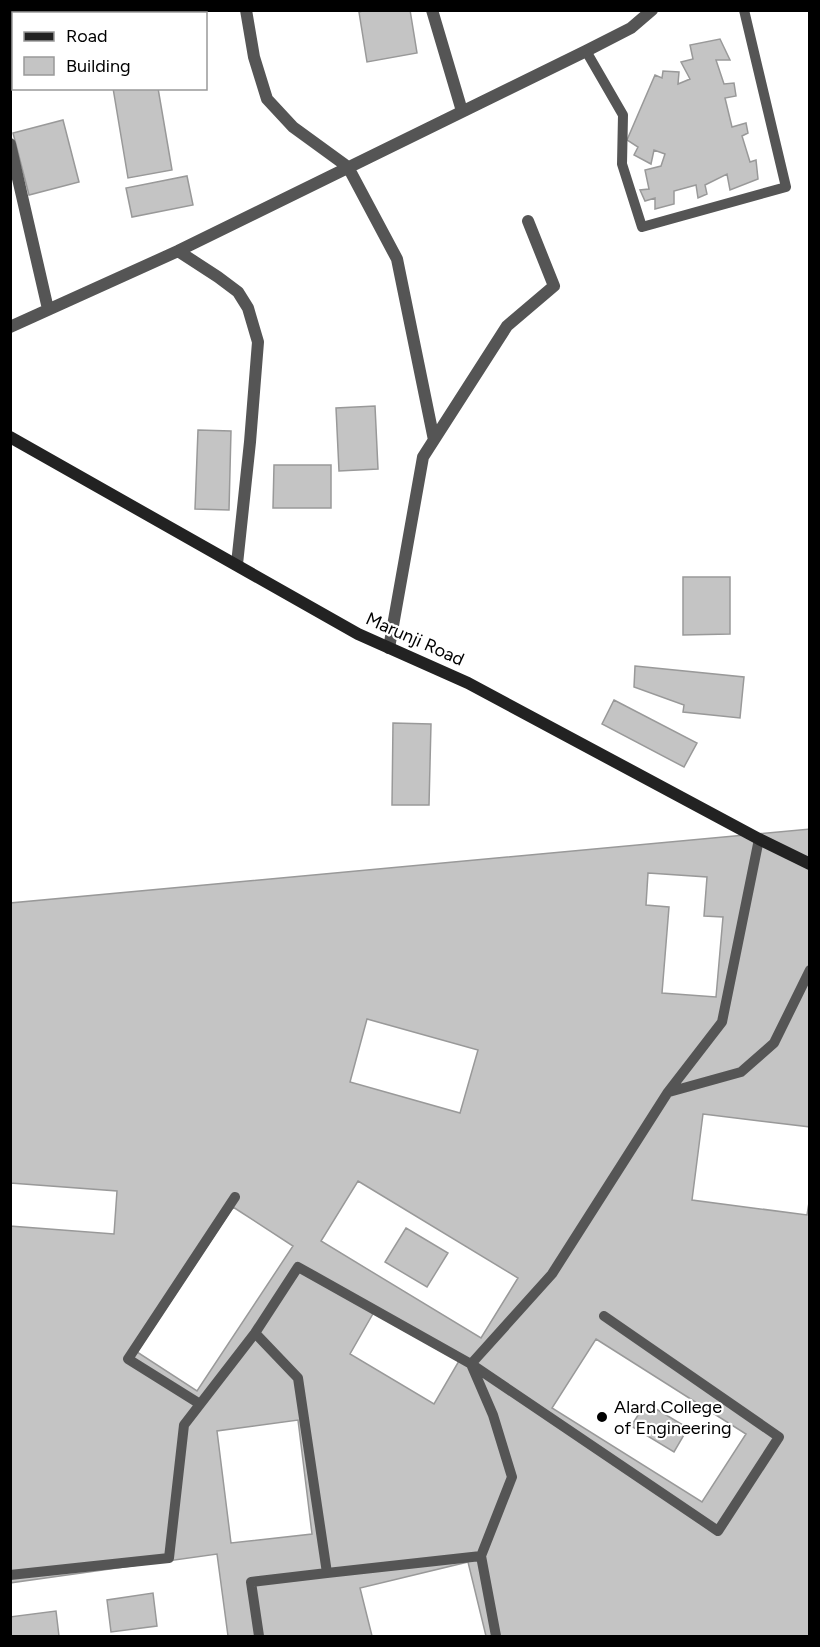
<svg xmlns="http://www.w3.org/2000/svg" width="820" height="1647" viewBox="0 0 820 1647" font-family="Figtree,sans-serif">
<style>
.building{fill:#c4c4c4;stroke:#999;stroke-width:1.5;fill-rule:evenodd}
.lines{fill:none;stroke-linecap:round;stroke-linejoin:round}
.lane{stroke:#555;stroke-width:10}
.street{stroke:#555;stroke-width:12}
.secondary{stroke:#222;stroke-width:12}
.poi-dot{fill:#000;stroke:#fff;stroke-width:2}
.labels{text-anchor:middle;dominant-baseline:central;stroke-width:4.5;stroke-linejoin:round;paint-order:stroke}
.street-label{font-size:18px;fill:#000;stroke:#fff}
.poi-label{font-size:18px;fill:#000;stroke:#fff;text-anchor:start}
</style>
<rect width="100%" height="100%" fill="#fff"/>
<path class="building" d="M80,10H111L112,14H80Z
M366,10H410L417,53L367,62L359,12Z
M720,39L730,60H716L724,84L734,83L736,96L725,98L732,127L746,123L748,133L742,136L750,162L756,160L758,179L730,190L727,174L705,185L707,194L698,198L696,185L674,191V204L655,209V198L645,201L640,190L649,189L645,170L661,166L665,154L654,150L651,164L634,155L638,147L627,140L655,75L662,78L663,71L679,72L678,84L690,79L681,62L693,59L690,45Z
M113,88H158L172,170L128,178Z
M63,120L79,182L29,195L13,133Z
M187,176L193,205L132,217L126,188Z
M375,406L378,469L339,471L336,408Z
M198,430L231,431L229,510L195,509Z
M274,465H331V508H273Z
M683,577H730V634L683,635Z
M635,666L744,677L740,718L683,712L684,705L634,687Z
M614,700L697,743L684,767L602,724Z
M393,723L431,724L429,805H392Z
M810,829V1636H10V903Z
M648,873L707,877L704,916L723,917L716,997L662,993L669,907L646,905Z
M367,1019L478,1050L460,1113L350,1082Z
M703,1114L810,1127V1196L807,1215L692,1200Z
M358,1181L518,1278L481,1338L321,1241ZM406,1228L448,1253L427,1287L385,1262Z
M10,1183L117,1191L114,1234L10,1226Z
M233,1207L293,1246L197,1391L137,1352Z
M374,1312L459,1361L434,1404L350,1354Z
M596,1339L746,1434L702,1502L552,1408ZM646,1403L688,1428L674,1452L631,1426Z
M298,1420L312,1534L231,1543L217,1431Z
M217,1554L228,1636H59L56,1611L10,1617V1583ZM153,1593L157,1626L111,1632L107,1600Z
M468,1562L486,1636H372L360,1588Z"/>
<g class="lines">
<path class="lane" d="M586,51L623,115L622,164L642,227L786,187L744,10
M669,1092L741,1072L774,1043L810,970
M255,1333L298,1378L327,1573L481,1556
M471,1364L552,1274L668,1092L722,1022L759,839
M471,1364L493,1415L512,1477L481,1556L496,1636
M200,1404L128,1359L235,1197
M10,1575L169,1558L184,1425L255,1333L298,1267L471,1364L718,1531L779,1437L604,1316
M259,1636L251,1582L327,1573"/>
<path class="street" d="M246,10L254,57L267,99L293,127L348,167L397,259L434,440
M432,10L462,111
M10,144L48,309
M178,251L218,277L238,292L248,308L258,342L250,442L237,564
M10,327L178,251L586,51L631,28L652,10
M389,648L423,457L507,326L554,286L528,221"/>
<path class="secondary" d="M10,437L358,634L468,683L759,839L810,864"/>
</g>
<circle class="poi-dot" cx="602" cy="1417" r="6"/>
<g class="labels">
<g class="street-label">
<text transform="translate(415 639) rotate(24)">Marunji Road</text>
</g>
<g class="poi-label">
<text x="614" y="1407">Alard College<tspan x="614" dy="21">of Engineering</tspan></text>
</g>
</g>
<rect width="820" height="1647" fill="none" stroke="#000000" stroke-width="24"/>
<rect x="12" y="12" width="195" height="78" fill="#ffffff" stroke="#999999" stroke-width="1.5"/>
<rect x="24" y="32" width="30" height="9" fill="#222222" stroke="#999999" stroke-width="1.5"/>
<text x="66" y="42" font-size="18" fill="#000000">Road</text>
<rect x="24" y="57" width="30" height="18" fill="#c4c4c4" stroke="#999999" stroke-width="1.5"/>
<text x="66" y="72" font-size="18" fill="#000000">Building</text>
</svg>
